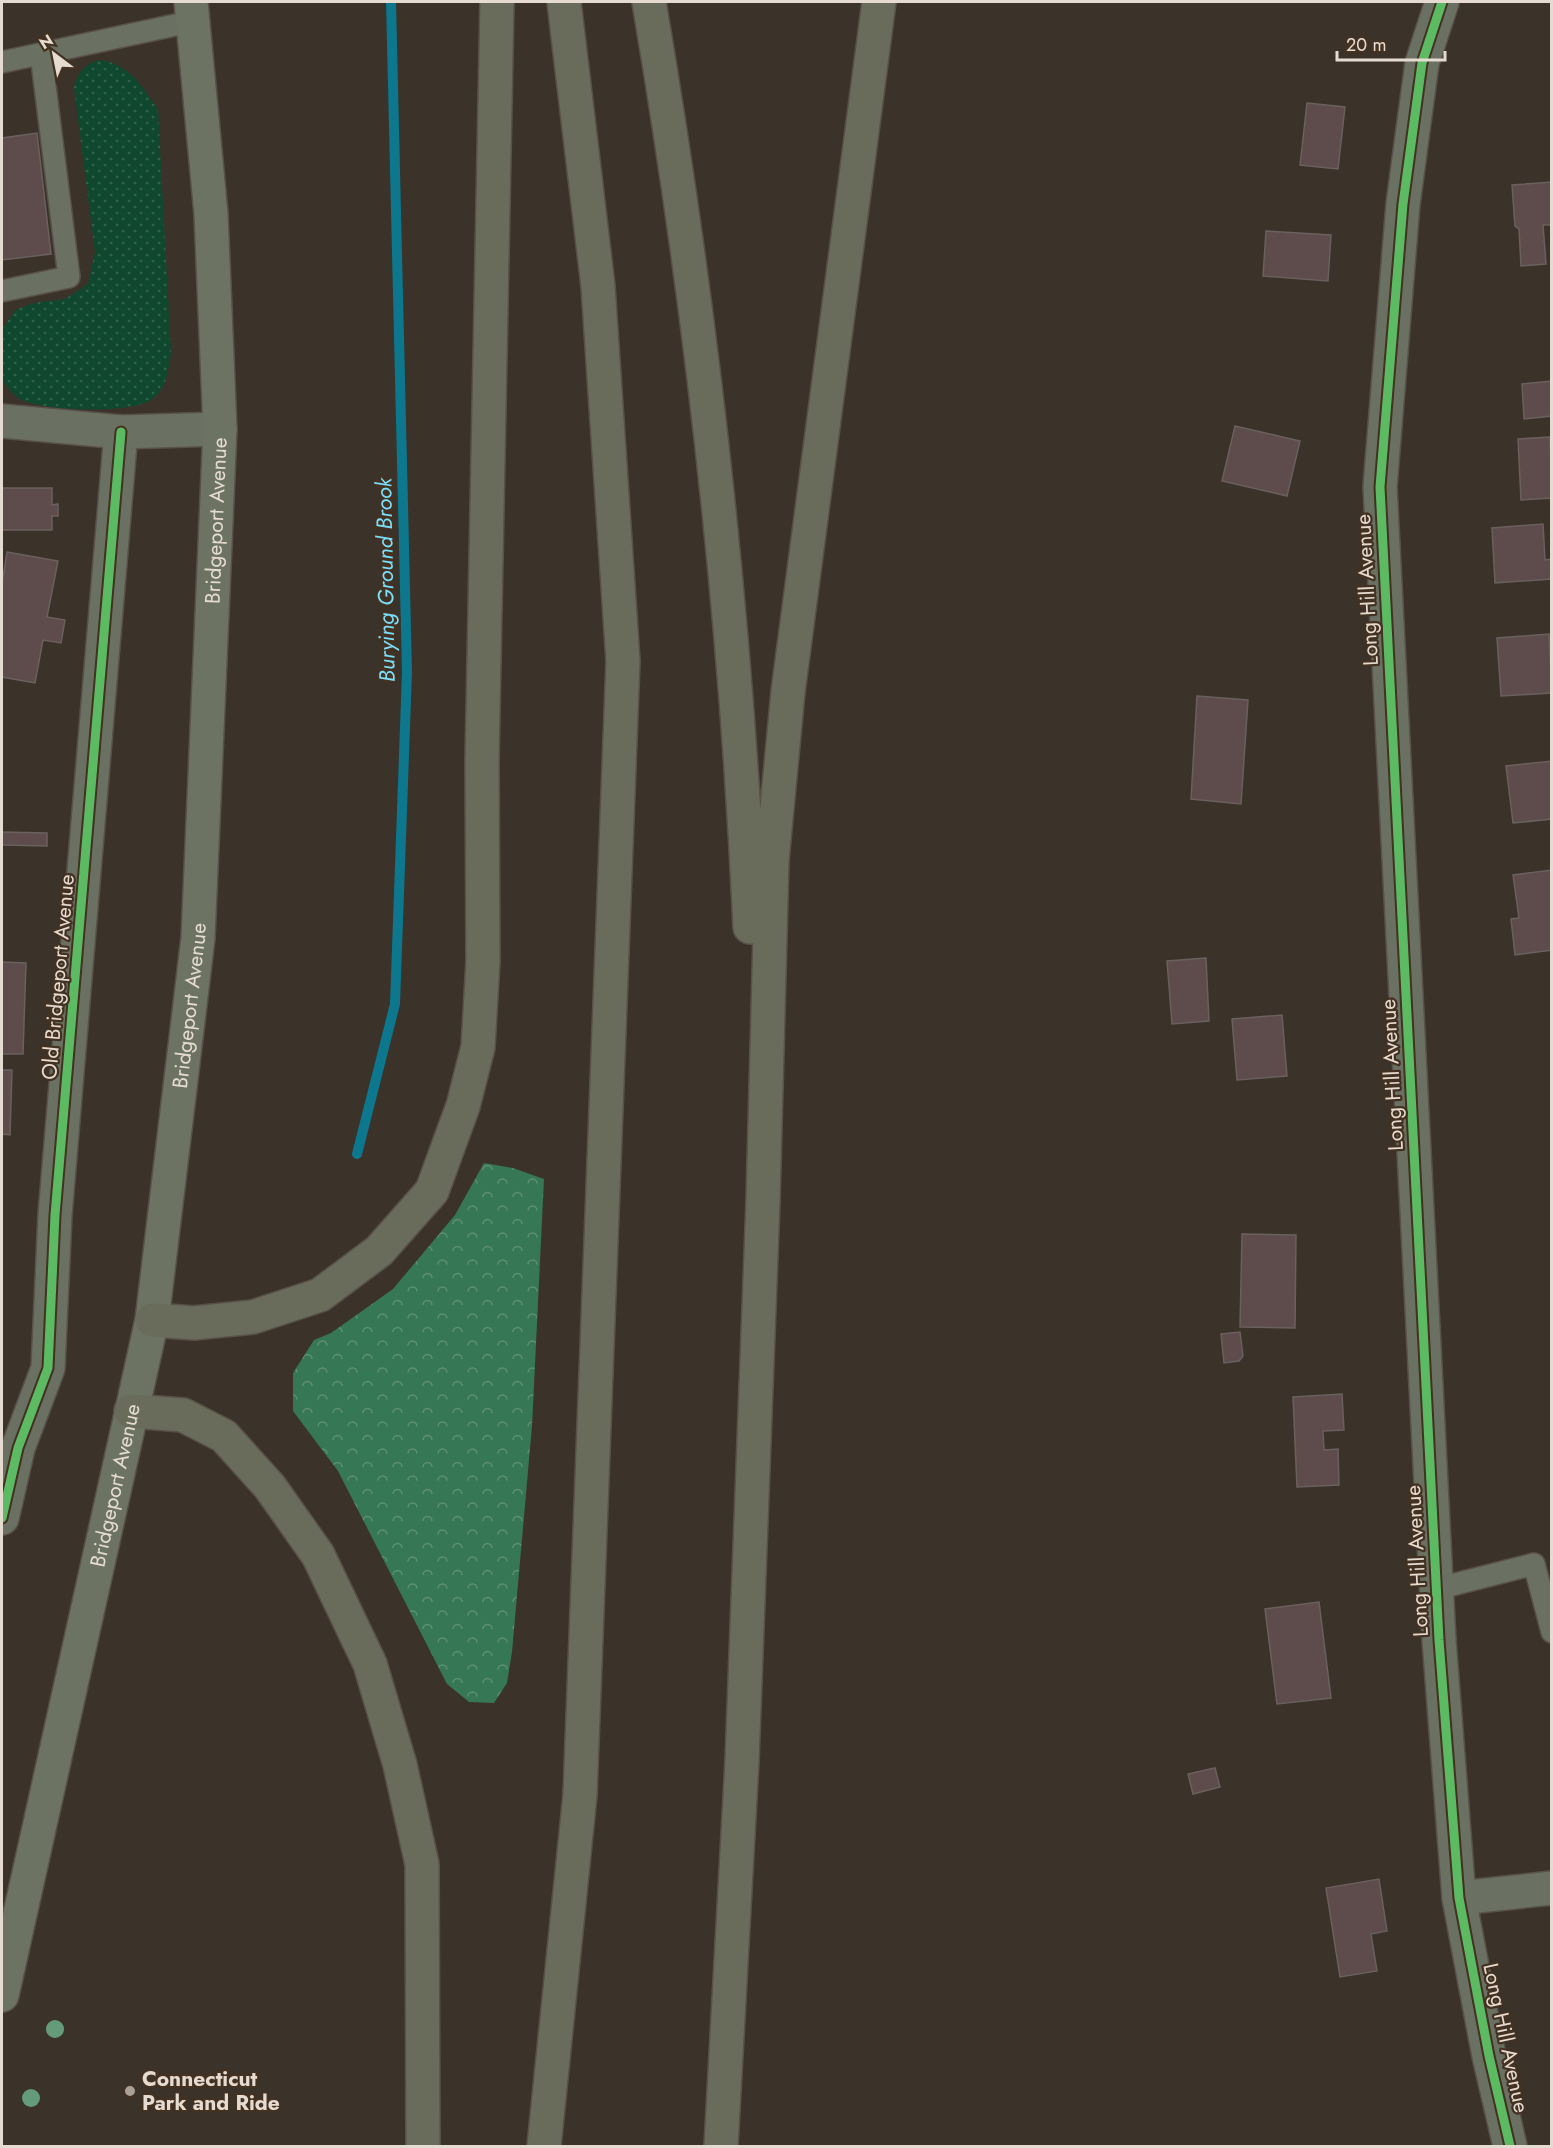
<svg xmlns="http://www.w3.org/2000/svg" width="1553" height="2148" viewBox="0 0 1553 2148" font-family="Jost,sans-serif">
<style>
.grass{fill:url(#grass-dots)}
.forest{fill:url(#forest-crowns)}
.lines{fill:none;stroke-linecap:round;stroke-linejoin:round}
.stream{stroke:#0d778d;stroke-width:10}
.building{fill:#5e4c4d;stroke:#6a605e;stroke-width:1.5}
.service-casing{stroke:#585049;stroke-width:24}
.minor-casing{stroke:#585049;stroke-width:36}
.tertiary-casing{stroke:#585049;stroke-width:36}
.secondary-casing{stroke:#585049;stroke-width:36}
.motorway-casing{stroke:#585049;stroke-width:36}
.service{stroke:#6a7162;stroke-width:21}
.minor{stroke:#6a7162;stroke-width:33}
.tertiary{stroke:#6a7162;stroke-width:33}
.secondary{stroke:#6c7362;stroke-width:33}
.motorway{stroke:#696c5b;stroke-width:33}
.cycleway-casing{stroke:#433121;stroke-width:13}
.cycleway{stroke:#5cba63;stroke-width:9}
.tree{fill:#649b78}
.poi-dot{fill:#aaa096;stroke:#433121;stroke-width:2}
.labels{text-anchor:middle;dominant-baseline:central;stroke-width:4.5;stroke-linejoin:round;paint-order:stroke}
.street-label{font-size:21px;fill:#e6dbd1;stroke:#433121}
.poi-label{font-size:21px;font-weight:bold;fill:#e6dbd1;stroke:#433121;text-anchor:start}
.water-label{font-size:22px;font-style:italic;fill:#7adffc;stroke:#433121}
</style>
<defs>
<pattern id="grass-dots" width="8" height="8" patternUnits="userSpaceOnUse" patternTransform="scale(1.5)"><rect width="8" height="8" fill="#0f482f"/><path d="M2 2h.1M6 6h.1" fill="none" stroke="#32624c" stroke-width="1.8" stroke-linecap="round"/></pattern>
<pattern id="forest-crowns" width="20" height="18" patternUnits="userSpaceOnUse" patternTransform="scale(1.5)"><rect width="20" height="18" fill="#367755"/><path d="M2 6a3 3 0 1 1 6 0M12 15a3 3 0 1 1 6 0" fill="none" stroke="#5d9074"/></pattern>
</defs>
<rect width="100%" height="100%" fill="#3b3229"/>
<path class="grass" d="M99,60C128,63 142,86 158,109L171,353C168,372 167,391 149,401C127,414 41,411 20,399C13,395 5,385 2,378V330L15,310L34,303L65,299L88,284L95,252L74,88C78,72 83,65 99,60Z"/>
<path class="forest" d="M484,1163L513,1168L544,1179L532,1426L512,1652L507,1683L494,1703L469,1702L447,1684L338,1471L293,1411V1373L314,1340L331,1333L393,1289L455,1215Z"/>
<g class="lines">
<path class="stream" d="M357,1154L395,1004L407,672L391,2"/>
</g>
<path class="building" d="M1307,103L1345,107L1338,169L1300,165Z
M37,133L51,254L2,260V138Z
M1552,182V225H1543L1546,264L1521,266L1519,229L1515,226L1512,185Z
M1266,231L1331,235L1328,281L1263,276Z
M1552,381V416L1524,419L1522,384Z
M1235,426L1300,441L1287,496L1222,481Z
M1550,437L1552,498L1521,500L1518,439Z
M2,488H52V505L58,504V516H52V530H2Z
M1543,524L1545,560L1552,559V579L1495,583L1492,528Z
M7,552L58,561L47,617L65,620L61,643L43,640L35,683L2,677V584Z
M1549,634L1552,693L1501,696L1497,638Z
M1197,696L1248,700L1241,804L1191,799Z
M1552,761V819L1513,823L1506,766Z
M2,832L47,833V846L2,845Z
M1552,870V950L1515,955L1511,919L1519,918L1513,875Z
M1206,958L1209,1021L1172,1024L1167,961Z
M2,962L26,963L23,1054H2Z
M1282,1015L1287,1076L1237,1080L1232,1019Z
M2,1070H12L10,1135L2,1134Z
M1242,1234L1296,1235L1295,1328L1240,1327Z
M1240,1332L1243,1356L1239,1361L1224,1363L1221,1334Z
M1342,1394L1344,1430L1323,1431L1324,1450L1338,1449L1339,1485L1297,1487L1293,1397Z
M1319,1602L1331,1698L1277,1704L1265,1609Z
M1215,1768L1220,1787L1193,1794L1188,1774Z
M1379,1879L1387,1931L1371,1934L1377,1971L1340,1977L1326,1888Z"/>
<g class="lines">
<g class="service-casing">
<path id="service" d="M2,62L194,21
M2,291L69,277L41,54
M1436,1589L1534,1564L1552,1632"/>
</g>
<g class="minor-casing">
<path id="minor" d="M2,421L121,432L220,429
M2,1518L18,1448L48,1368L55,1215L121,432
M1459,1898L1552,1888"/>
</g>
<g class="tertiary-casing">
<path id="tertiary" d="M1442,2L1422,63L1403,204L1380,487L1439,1640L1459,1898L1489,2056L1510,2146"/>
</g>
<g class="secondary-casing">
<g id="secondary">
<path id="s1" d="M2,1995L152,1320L198,938L220,429L211,214L191,2"/>
</g>
</g>
<g class="motorway-casing">
<path id="motorway" d="M649,2C701,307 736,617 750,927
M152,1320L194,1323L253,1317L320,1295L379,1251L432,1191L463,1106L478,1047L483,961L482,761L497,2
M131,1411L183,1415L224,1436L270,1487L318,1555L370,1664L400,1765L422,1864L423,2146
M544,2146L580,1795L623,661L598,286L564,2
M721,2146L742,1761L763,1201L772,860L788,692L879,2"/>
</g>
<use href="#service" class="service"/>
<use href="#minor" class="minor"/>
<use href="#tertiary" class="tertiary"/>
<use href="#secondary" class="secondary"/>
<use href="#motorway" class="motorway"/>
<g class="cycleway-casing">
<path id="cycleway" d="M1442,2L1422,63L1403,204L1380,487L1439,1640L1459,1898L1489,2056L1510,2146
M2,1518L18,1448L48,1368L55,1215L121,432"/>
</g>
<use href="#cycleway" class="cycleway"/>
</g>
<g class="tree">
<circle cx="55" cy="2029" r="9"/>
<circle cx="31" cy="2098" r="9"/>
</g>
<circle class="poi-dot" cx="130" cy="2091" r="6"/>
<g class="labels">
<g class="street-label">
<text stroke="none"><textPath href="#s1" startOffset="1494">Bridgeport Avenue</textPath></text>
<text transform="translate(1367 590) rotate(-93)">Long Hill Avenue</text>
<text transform="translate(58 977) rotate(-85)">Old Bridgeport Avenue</text>
<text stroke="none"><textPath href="#s1" startOffset="1008">Bridgeport Avenue</textPath></text>
<text transform="translate(1392 1075) rotate(-93)">Long Hill Avenue</text>
<text stroke="none"><textPath href="#s1" startOffset="522">Bridgeport Avenue</textPath></text>
<text transform="translate(1417 1561) rotate(-93)">Long Hill Avenue</text>
<text transform="translate(1506 2038) rotate(78)">Long Hill Avenue</text>
</g>
<g class="poi-label">
<text x="142" y="2079">Connecticut<tspan x="142" dy="24">Park and Ride</tspan></text>
</g>
<g class="water-label">
<text transform="translate(385 580) rotate(-91)">Burying Ground Brook</text>
</g>
</g>
<rect width="1553" height="2148" fill="none" stroke="#e6dbd1" stroke-width="6"/>
<g transform="translate(54 54) rotate(328)" stroke="#433121" stroke-width="4.5" paint-order="stroke">
<path d="M0-4.5L10 22L0 15L-10 22Z" fill="#e6dbd1"/>
<text y="-9" font-size="16" font-weight="bold" text-anchor="middle" fill="#e6dbd1">N</text>
</g>
<path d="M1337 51v9h108v-9" fill="none" stroke="#e6dbd1" stroke-width="3"/>
<text x="1346" y="51" font-size="18" fill="#e6dbd1" stroke="#433121" stroke-width="4.5" paint-order="stroke">20 m</text>
</svg>
